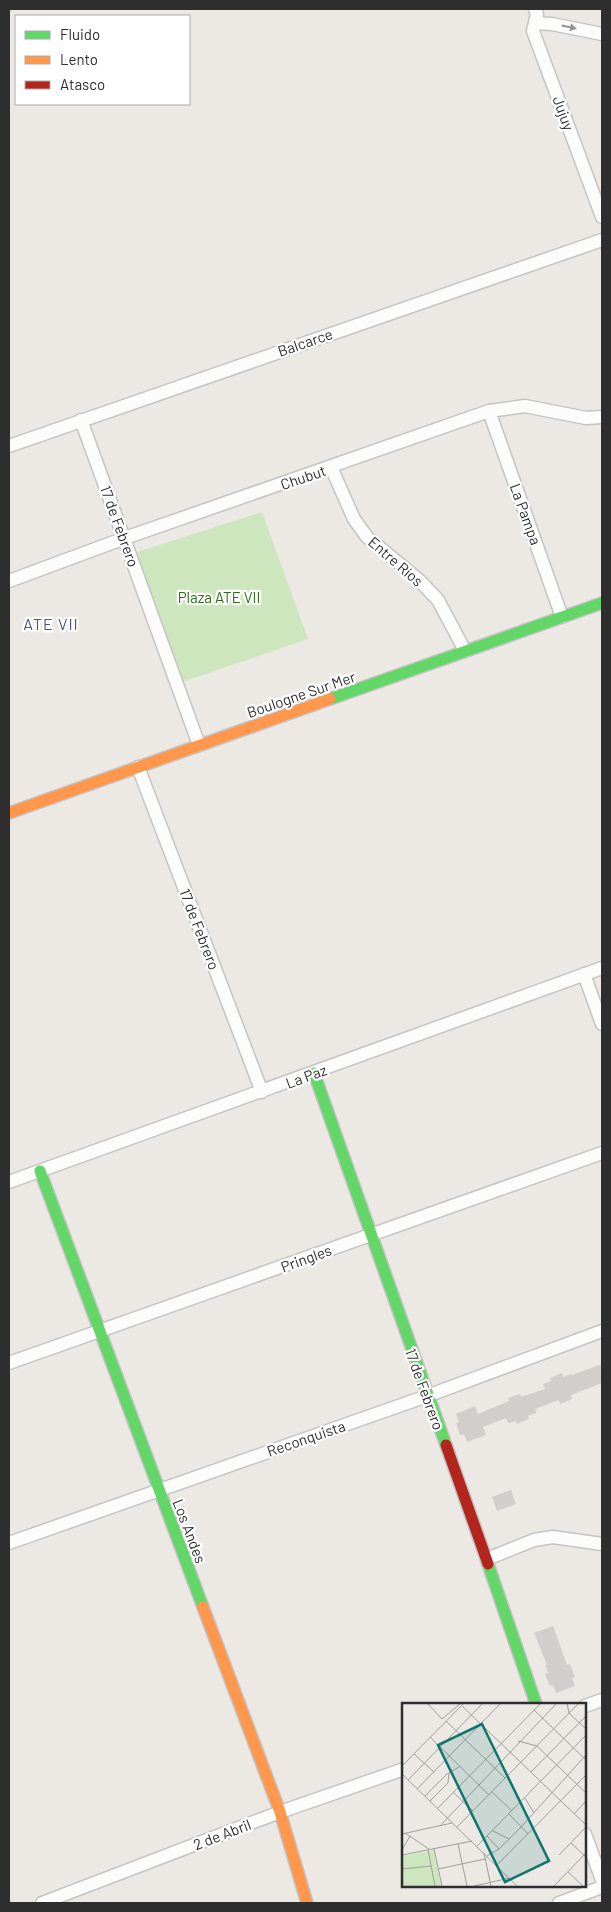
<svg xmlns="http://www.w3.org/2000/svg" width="611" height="1912" viewBox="0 0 611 1912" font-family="Barlow,sans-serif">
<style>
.green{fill:#cee6be}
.building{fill:#d1cecb}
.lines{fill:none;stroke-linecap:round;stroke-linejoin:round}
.street-casing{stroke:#c5c4c5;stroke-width:15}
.fast-casing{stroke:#c5c4c5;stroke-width:14}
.slow-casing{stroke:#c5c4c5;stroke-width:14}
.jam-casing{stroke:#c5c4c5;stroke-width:14}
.street{stroke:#fcfcfb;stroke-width:12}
.fast{stroke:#63d668;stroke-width:11}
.slow{stroke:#ff974d;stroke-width:11}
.jam{stroke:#b3261e;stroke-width:11}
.oneway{fill:#959594}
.labels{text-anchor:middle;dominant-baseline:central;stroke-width:4.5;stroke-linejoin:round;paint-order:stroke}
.street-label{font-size:15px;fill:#2e2e2e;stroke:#fff}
.park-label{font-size:15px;fill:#2c6e1b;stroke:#fff}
.neighbourhood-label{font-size:16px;letter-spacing:1px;fill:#4d5680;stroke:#fff}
.inset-road{fill:none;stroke:#a09e9b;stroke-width:1}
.view{fill:#0f766e;fill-opacity:0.15;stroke:#0f766e;stroke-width:2.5}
.inset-edge{fill:none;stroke:#2e2e2e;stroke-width:2.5}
</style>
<rect width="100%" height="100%" fill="#ece8e4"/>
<path class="green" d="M262,512L308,639L177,684L131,554Z"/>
<path class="building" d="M602,1364V1383L571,1395L572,1399L560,1404L559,1400L535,1409L536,1413L528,1416L529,1419L517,1424L516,1421L508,1423L506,1418L483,1427L486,1435L467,1442L464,1434L460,1435L456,1423L459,1422L456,1414L475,1406L478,1414L509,1401L508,1398L520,1394L521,1397L545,1389L543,1384L551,1381L550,1378L562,1373L563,1377L571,1374L572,1375Z
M511,1490L516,1504L497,1511L492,1497Z
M553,1626L567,1665L570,1664L575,1677L572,1678L575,1686L556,1693L553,1685L550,1686L545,1674L548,1673L545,1665H547L534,1633Z"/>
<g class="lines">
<g class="street-casing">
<path id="street" d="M535,9L537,14L533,31L602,217
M535,23L552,24L602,34
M489,411L562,617
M81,420L199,745
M9,446L602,240
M331,467L354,519L367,537L419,580L438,600L465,651
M9,581L125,538L489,411L525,406L586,418L602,417
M138,767L262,1092
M584,974L602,1024
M9,1182L602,968
M9,1363L602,1153
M9,1543L427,1396L602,1331
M487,1559L534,1540L553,1537L602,1544
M585,1706L602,1700
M585,1834L602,1880
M42,1903L280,1812L404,1769
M559,1903L602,1887"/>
</g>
<g class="fast-casing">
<path id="fast" d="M330,699L602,603
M314,1073L446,1445
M40,1171L203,1607
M488,1564L536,1704"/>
</g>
<g class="slow-casing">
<path id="slow" d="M9,813L330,699
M203,1607L280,1812L307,1903"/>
</g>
<g class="jam-casing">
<path id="jam" d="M446,1445L488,1564"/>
</g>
<use href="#street" class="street"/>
<use href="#fast" class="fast"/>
<use href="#slow" class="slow"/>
<use href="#jam" class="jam"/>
</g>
<defs><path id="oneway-solid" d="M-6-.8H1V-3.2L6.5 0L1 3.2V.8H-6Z" transform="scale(1.25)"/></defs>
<use class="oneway" href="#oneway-solid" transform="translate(569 27) rotate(12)"/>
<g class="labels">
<g class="street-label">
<text transform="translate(564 113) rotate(70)">Jujuy</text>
<text transform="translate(305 342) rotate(-19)">Balcarce</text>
<text transform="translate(303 477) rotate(-19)">Chubut</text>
<text transform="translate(526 514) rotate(70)">La Pampa</text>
<text transform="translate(120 526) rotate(70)">17 de Febrero</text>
<text transform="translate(396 561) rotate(41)">Entre Ríos</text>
<text transform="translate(301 694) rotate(-19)">Boulogne Sur Mer</text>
<text transform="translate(200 929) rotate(69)">17 de Febrero</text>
<text transform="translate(306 1076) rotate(-20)">La Paz</text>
<text transform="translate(306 1258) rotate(-20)">Pringles</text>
<text transform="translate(425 1389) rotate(70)">17 de Febrero</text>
<text transform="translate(306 1438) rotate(-19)">Reconquista</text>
<text transform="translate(190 1531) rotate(69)">Los Andes</text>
<text transform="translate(222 1834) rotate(-21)">2 de Abril</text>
</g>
<g class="park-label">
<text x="219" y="597">Plaza ATE VII</text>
</g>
<g class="neighbourhood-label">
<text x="51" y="623">ATE VII</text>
</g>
</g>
<g transform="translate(402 1703)">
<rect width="184" height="184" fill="#ece8e4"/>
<path d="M32,147L39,183H0V153Z" fill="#cee6be"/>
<path class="inset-road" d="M25,0L40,16L59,0M165,0L167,10L184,26M60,3L184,122M132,7L184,57M44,18L103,75M28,34L87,92M116,38L135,43L184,90M12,51L32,69M0,63L62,0M129,69L184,13M0,71L115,183M6,77L81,0M15,86L99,0M51,89L71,108M90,89L110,108M23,93L45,71L57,64M123,95L132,110M28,98L46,80L47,70M35,106L139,0M107,111L126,131M172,111L184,98M38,123L155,0M55,124L177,0M91,128L107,136M3,130L27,146M0,131L50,120M85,133L97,146M169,140L184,154M56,141L65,183M75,143L184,32M32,146L40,183M0,147L8,133M26,147L33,183M82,150L89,183M0,152L70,138M157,152L184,124M85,153L97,146L119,124L184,52M95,162L184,72M0,166L29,163M36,166L83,156M166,169L181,183M72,183L108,175M152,183L184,150"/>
<path class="view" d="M80,21L147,158L103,179L36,42Z"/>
<rect width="184" height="184" class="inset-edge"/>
</g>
<rect width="611" height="1912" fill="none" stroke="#2e2e2e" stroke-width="20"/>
<rect x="15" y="15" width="175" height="90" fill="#ffffff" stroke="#ababab"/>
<rect x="25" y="31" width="25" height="8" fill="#63d668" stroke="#ababab"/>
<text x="60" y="40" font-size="15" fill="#2e2e2e">Fluido</text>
<rect x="25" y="56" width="25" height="8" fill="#ff974d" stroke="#ababab"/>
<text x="60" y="65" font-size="15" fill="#2e2e2e">Lento</text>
<rect x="25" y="81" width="25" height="8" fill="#b3261e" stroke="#ababab"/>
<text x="60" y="90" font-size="15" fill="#2e2e2e">Atasco</text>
</svg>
